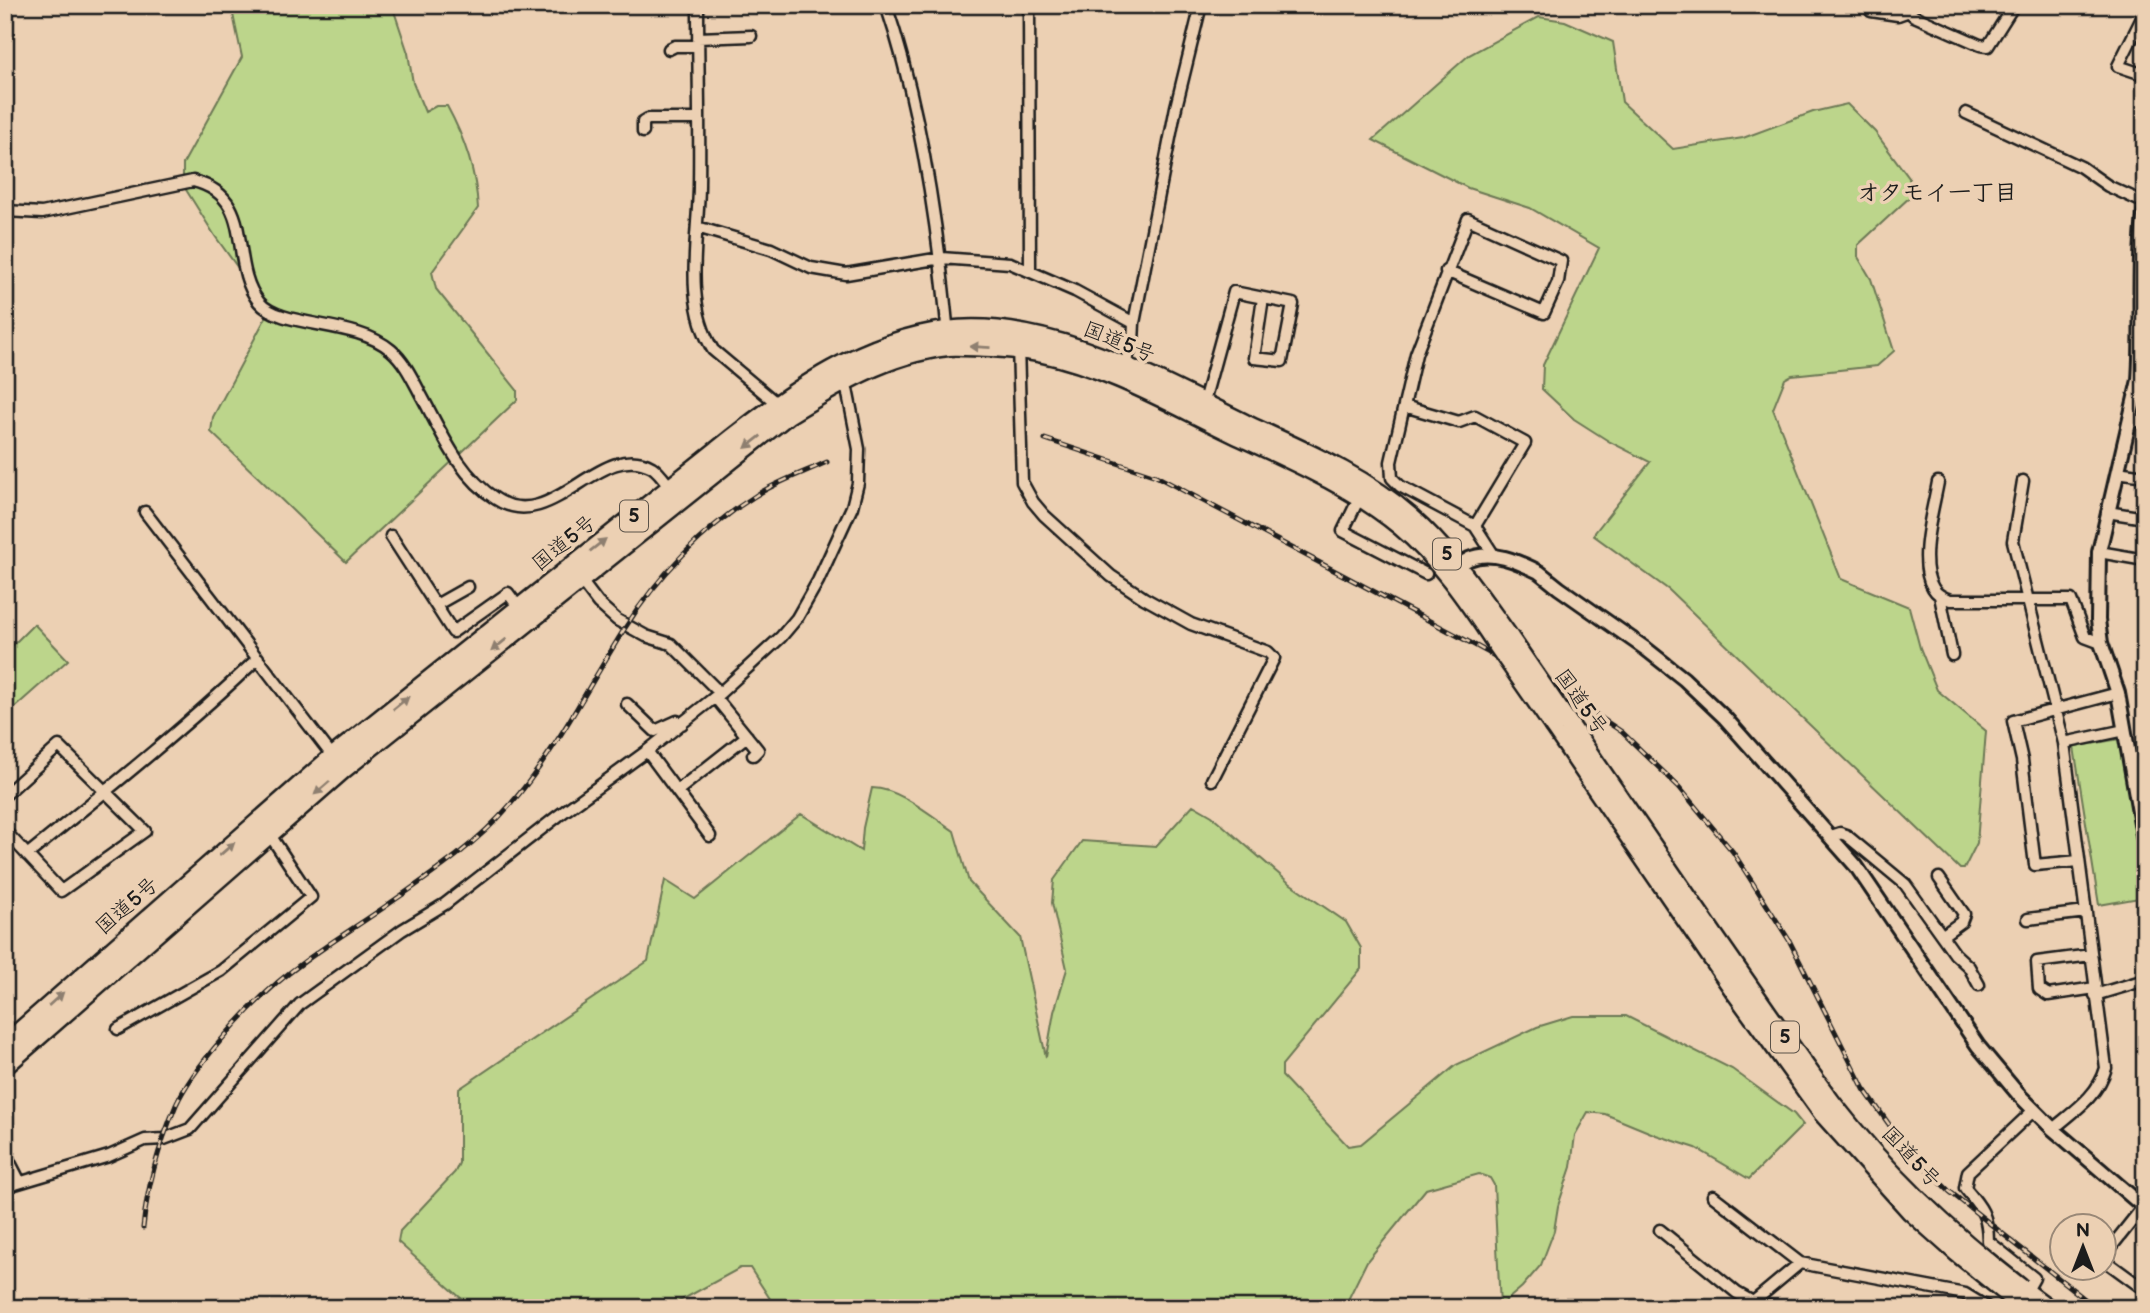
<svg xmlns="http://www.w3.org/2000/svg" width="2150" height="1313" viewBox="0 0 2150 1313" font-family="'Balsamiq Sans','Klee One',sans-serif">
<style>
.green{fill:#bcd58b;stroke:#6c7854;stroke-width:2}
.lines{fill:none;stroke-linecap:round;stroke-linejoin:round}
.street-casing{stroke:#1c1c1c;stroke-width:15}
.secondary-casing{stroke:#1c1c1c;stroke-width:18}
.highway-casing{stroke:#1c1c1c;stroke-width:23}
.street{stroke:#ecd0b3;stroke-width:10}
.secondary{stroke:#ecd0b3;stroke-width:12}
.highway{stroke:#ecd0b3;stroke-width:18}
.rail-casing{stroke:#1c1c1c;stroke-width:5}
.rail{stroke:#ecd0b3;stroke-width:2.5;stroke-dasharray:8;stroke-linecap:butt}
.highway-bridge-casing{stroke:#1c1c1c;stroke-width:23;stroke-linecap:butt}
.highway-bridge{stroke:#ecd0b3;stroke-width:18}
.oneway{fill:#8e7f6f}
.labels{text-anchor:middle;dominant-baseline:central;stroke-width:7;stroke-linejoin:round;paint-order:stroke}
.shield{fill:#ecd0b3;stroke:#5a5249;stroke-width:2}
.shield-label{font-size:19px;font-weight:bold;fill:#1c1c1c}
.street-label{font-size:21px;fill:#1c1c1c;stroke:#ecd0b3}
.neighbourhood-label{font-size:23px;font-weight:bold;fill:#1c1c1c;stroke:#ecd0b3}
</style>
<rect width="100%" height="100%" fill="#ecd0b3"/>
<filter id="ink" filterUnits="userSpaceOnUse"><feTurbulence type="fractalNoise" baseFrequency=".0143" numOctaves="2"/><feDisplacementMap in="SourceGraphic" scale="14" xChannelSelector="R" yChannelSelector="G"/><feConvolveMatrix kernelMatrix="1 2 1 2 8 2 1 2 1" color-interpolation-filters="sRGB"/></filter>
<g filter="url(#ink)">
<path class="green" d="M231,5H392L408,53L413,83L425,112L436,106H447C465,139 476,171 478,208L432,272L436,289L517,390V400L346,562L211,432L213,417L266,317V307L215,236L183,185V164L242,57Z
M1539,17L1565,21L1613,42L1622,102L1673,149L1743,138L1813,112L1847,104L1875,132L1909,178L1911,196L1858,245V257L1871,279L1894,351L1877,366L1792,375L1785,379L1773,409L1841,579L1909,607L1920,648L1937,690L1986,731L1977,843L1964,869H1960L1669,590L1593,535L1650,462L1610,442L1574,419L1542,389L1543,365L1599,248L1530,208L1468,188L1373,140L1469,55Z
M34,624L68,660L5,716V653Z
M2119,739L2145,880V897L2099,905L2074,747Z
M872,788C899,788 932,816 954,831L969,882L1020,937L1046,1057L1054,1012L1067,969L1052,903L1054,880L1082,841L1156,846L1193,805L1212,816L1288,882L1346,922L1361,948V969L1282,1065V1076L1348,1146L1361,1144L1456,1065L1537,1027L1573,1016H1626L1732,1069L1794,1114L1803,1125L1749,1179L1696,1148L1656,1135L1605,1114L1588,1112L1575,1135L1571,1167L1558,1206L1554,1231L1541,1265L1522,1287L1500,1306L1494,1185L1490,1178L1479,1174L1426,1189L1367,1261L1344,1308H776L750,1268H740L667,1308H472L398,1242L400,1231L455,1172L459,1163V1089L648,961L665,880L695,899L801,814L861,851L863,828Z"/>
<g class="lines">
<g class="street-casing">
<path id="street" d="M698,5C698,66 700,127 699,187C698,241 683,301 713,350L781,407
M886,5C921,108 938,227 948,335
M1029,5L1030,271
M1907,5V10L1914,16L1980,45L1988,46L2014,5
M1871,11L1898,15L1909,11
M2145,12L2118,66L2145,75
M698,38L751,36
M669,49L675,46H698
M1966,113L2081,167L2108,186L2145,203
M643,132V122L648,119H698
M5,211L42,213L193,181C258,197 227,262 259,302C281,329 355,319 391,350C404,361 412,378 420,393C441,431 458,475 496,499C552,536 600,438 652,467C660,472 667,484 673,491
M697,227L771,249L811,268L846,274L941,258L1010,263L1075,291L1134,323
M1446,271L1544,313L1558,282L1561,261L1468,219L1416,354L1391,462L1392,478L1400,486L1475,526L1495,557
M1018,346L1022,482L1033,502L1044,515L1111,576L1144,598L1191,624L1268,652L1274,658L1212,780
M1123,368L1133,343L1134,323L1176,107L1201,5
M1203,405L1234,292L1293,304L1282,361L1254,358L1263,298
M1404,406L1459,422L1475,416L1525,443L1475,526
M2130,420L2145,422
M2117,472L2145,476
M2023,481L2013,541L2064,743L2106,1068C2098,1096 2074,1111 2053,1129
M1938,482C1933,510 1917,563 1933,588C1937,595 1943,598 1951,600H2071L2085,637L2101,643
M1361,494L1343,531L1426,574
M145,512L334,758
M2107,512L2145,518
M391,536L453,632L508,593L522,612
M2099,552L2145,560
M579,578L598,603L617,620L646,636L671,644L720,693
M1940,596L1952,655
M436,605L468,587
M715,697L758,750L753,755
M627,704L655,731L677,721L682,724
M2064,743L2125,730
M647,751L710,836
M677,791L747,736
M5,795L59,746L145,831L61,891L5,831
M1831,836L1840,833L1846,835L1905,884L1955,954L1969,967L1979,985
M27,855C106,791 185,728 258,658
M2079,861L2035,865L2022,760L2013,721L2118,693
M1939,878L1964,914L1961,922L1943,935
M2028,919L2086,912
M2091,955L2037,962L2039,989L2048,995L2095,988
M2095,995L2145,980
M118,1029L221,971L311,897L268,832
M5,1153L20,1182
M5,1187L109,1156L145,1140L164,1139L190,1129L300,1004L402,930L445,904L558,816L647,751L720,693L781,637L797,618L818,581L852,507L858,483L859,449L847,389L843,380
M1713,1196L1800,1263
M1660,1230L1737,1293L1753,1302L1776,1308
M2104,1256L2143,1207
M2104,1260L2145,1290
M2025,1294L2034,1278L1988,1241C1988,1215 1981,1207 1965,1188L1968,1172L2033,1111
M1746,1308L1800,1263L1965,1294L1988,1308"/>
</g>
<g class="secondary-casing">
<path id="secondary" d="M2145,210C2137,266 2143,323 2139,380L2099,552L2098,620L2101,643L2118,693L2145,846
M1451,572C1456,567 1463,562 1469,559C1491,549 1519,562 1539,572L1559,588L1646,649L1684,679L1725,718L1856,866L1978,1046L2019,1095L2053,1129L2145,1208"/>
</g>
<g class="highway-casing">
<path id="highway" d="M1569,725C1617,795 1665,865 1713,935C1752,991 1791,1049 1832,1104C1892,1181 1968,1251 2047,1308
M1554,726L1735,991L1823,1113L1911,1211L1957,1252L2026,1308
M5,1045L333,757L732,439C796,389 863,342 946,331C1048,318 1160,383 1249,426C1305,452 1363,476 1410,517C1450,552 1479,596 1510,639
M5,1065L343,769L788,414C838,383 888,353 948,346C962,345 977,347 991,347C1008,348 1026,349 1043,353C1110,367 1173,404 1234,433C1292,460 1351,485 1401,526C1439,558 1467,599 1495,641"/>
</g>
<use href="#street" class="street"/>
<use href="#secondary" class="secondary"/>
<use href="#highway" class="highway"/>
<g class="rail-casing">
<path id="rail" d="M1045,439L1156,476L1458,636L1573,699L1622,732L1679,787L1733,852L1789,940L1864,1089L1905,1147L1949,1191L2096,1308
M143,1228C147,1187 160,1143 176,1105C193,1067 246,1010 277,983C311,954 350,931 386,906C429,876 475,846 509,806C556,752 587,688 625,628C657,577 704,528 755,496C776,482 803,473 827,462"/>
</g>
<use href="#rail" class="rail"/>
<g class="highway-bridge-casing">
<path id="highway-bridge" d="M1510,639L1569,725
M1495,641L1554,726"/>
</g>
<use href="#highway-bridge" class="highway-bridge"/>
</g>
<defs><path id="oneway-solid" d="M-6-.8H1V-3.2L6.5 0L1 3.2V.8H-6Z" transform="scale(1.75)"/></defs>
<g class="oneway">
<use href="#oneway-solid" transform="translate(980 347) rotate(-177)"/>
<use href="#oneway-solid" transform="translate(753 442) rotate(142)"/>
<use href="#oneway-solid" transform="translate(598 545) rotate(-38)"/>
<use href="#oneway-solid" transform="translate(499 645) rotate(141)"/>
<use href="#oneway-solid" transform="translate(401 703) rotate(-39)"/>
<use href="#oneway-solid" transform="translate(322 788) rotate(139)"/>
<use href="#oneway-solid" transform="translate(227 849) rotate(-41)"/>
<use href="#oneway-solid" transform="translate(56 999) rotate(-42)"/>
</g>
</g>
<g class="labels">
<g class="shield">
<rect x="620" y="500.5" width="28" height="31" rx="5"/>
<rect x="1433" y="538.5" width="28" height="31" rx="5"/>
<rect x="1771" y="1021.5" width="28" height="31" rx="5"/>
</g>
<g class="shield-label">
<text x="634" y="516">5</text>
<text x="1447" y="554">5</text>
<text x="1785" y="1037">5</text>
</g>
<g class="street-label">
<text transform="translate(1119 342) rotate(22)">国道5号</text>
<text transform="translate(564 543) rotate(-39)">国道5号</text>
<text transform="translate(1581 702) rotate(55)">国道5号</text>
<text transform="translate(127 906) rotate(-41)">国道5号</text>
<text transform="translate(1911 1157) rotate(47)">国道5号</text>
</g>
<g class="neighbourhood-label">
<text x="1937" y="193">オタモイ一丁目</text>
</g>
</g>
<rect width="2150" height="1313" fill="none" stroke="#ecd0b3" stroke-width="28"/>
<rect x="14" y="14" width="2122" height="1285" fill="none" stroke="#1c1c1c" stroke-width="2.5" filter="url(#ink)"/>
<g transform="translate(2083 1247)"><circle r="33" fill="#ecd0b3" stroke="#998877" stroke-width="2"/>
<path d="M0-5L12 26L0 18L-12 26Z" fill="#1c1c1c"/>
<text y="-10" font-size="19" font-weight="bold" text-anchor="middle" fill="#1c1c1c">N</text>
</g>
</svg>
